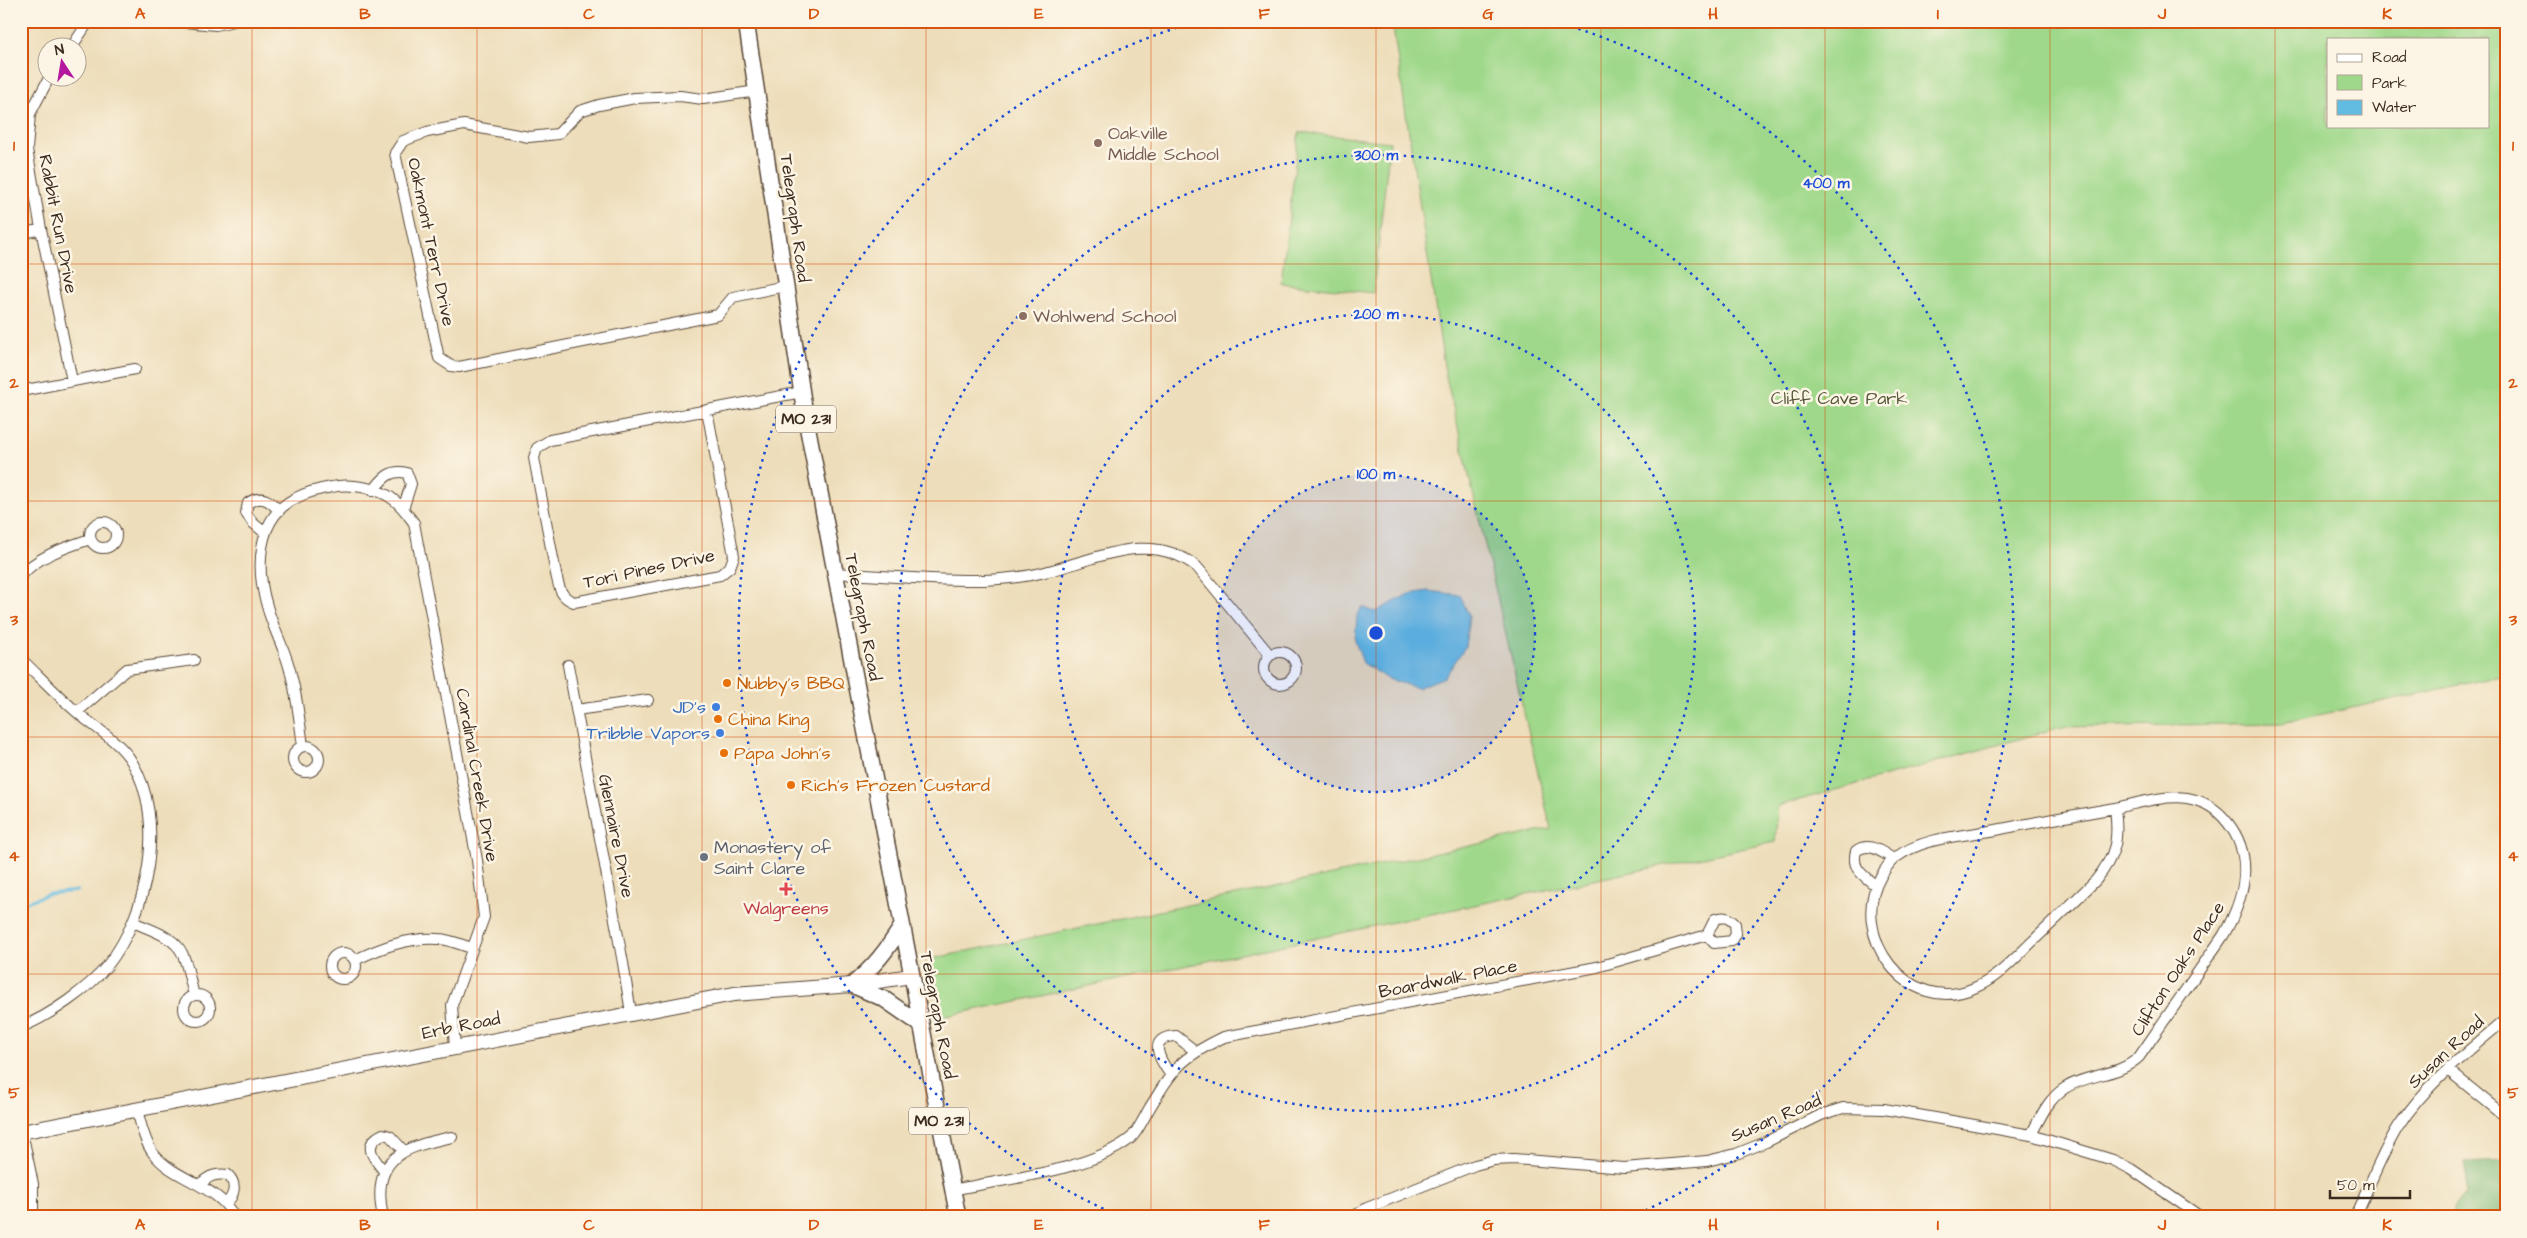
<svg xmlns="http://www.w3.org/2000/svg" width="2527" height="1238" viewBox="0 0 2527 1238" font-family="'Architects Daughter',sans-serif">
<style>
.green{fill:#9fd88a;stroke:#6d8154;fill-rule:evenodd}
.forest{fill:#7fb876;stroke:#5d714a}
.water{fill:#62bbe0;stroke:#4e727f}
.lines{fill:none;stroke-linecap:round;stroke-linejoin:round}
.stream{stroke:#62bbe0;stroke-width:3}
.street-casing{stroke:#564535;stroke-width:12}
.secondary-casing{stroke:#564535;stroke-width:16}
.primary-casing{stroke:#564535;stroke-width:18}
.street{stroke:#fff;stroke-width:10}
.secondary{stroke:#fff;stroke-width:14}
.primary{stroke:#fff;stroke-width:15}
.grid{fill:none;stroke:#d7540e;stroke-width:1;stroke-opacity:0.55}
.ring{fill:none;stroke:#1d4ed8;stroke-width:2.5;stroke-dasharray:2.5 5}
.education-dot{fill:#8d6e63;stroke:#fcf5e5;stroke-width:2}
.food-dot{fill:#e8710a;stroke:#fcf5e5;stroke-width:2}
.shop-dot{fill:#3f7fe0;stroke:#fcf5e5;stroke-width:2}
.worship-dot{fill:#6b7280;stroke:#fcf5e5;stroke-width:2}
.health-dot{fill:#e0444e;stroke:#fcf5e5;stroke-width:2}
.labels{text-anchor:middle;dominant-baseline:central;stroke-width:5;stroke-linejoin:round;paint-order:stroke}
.shield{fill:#fcf5e5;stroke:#75675a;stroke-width:1}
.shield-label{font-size:16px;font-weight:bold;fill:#3b2a1e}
.education-label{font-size:18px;fill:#785e54;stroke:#fcf5e5;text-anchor:start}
.street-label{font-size:18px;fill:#3b2a1e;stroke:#fcf5e5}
.park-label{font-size:18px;fill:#545639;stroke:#fcf5e5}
.food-label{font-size:18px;fill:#c56008;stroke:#fcf5e5;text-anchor:start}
.shop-label{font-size:18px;fill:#366cbe;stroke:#fcf5e5;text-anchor:end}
.worship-label{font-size:18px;fill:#5b616d;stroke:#fcf5e5;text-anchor:start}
.health-label{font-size:18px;fill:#be3a42;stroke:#fcf5e5}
.centre{fill:#1d4ed8;stroke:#fcf5e5;stroke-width:2.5}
.ring-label{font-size:15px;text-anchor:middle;font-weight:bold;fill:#1d4ed8;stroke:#fcf5e5;stroke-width:5;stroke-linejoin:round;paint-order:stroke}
.neatline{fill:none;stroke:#d7540e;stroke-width:2}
.grid-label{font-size:16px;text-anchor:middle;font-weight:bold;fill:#d7540e}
</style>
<rect width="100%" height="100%" fill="#fcf5e5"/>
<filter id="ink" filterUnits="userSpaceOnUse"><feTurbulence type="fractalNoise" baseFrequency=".02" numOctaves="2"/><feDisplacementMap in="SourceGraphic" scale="10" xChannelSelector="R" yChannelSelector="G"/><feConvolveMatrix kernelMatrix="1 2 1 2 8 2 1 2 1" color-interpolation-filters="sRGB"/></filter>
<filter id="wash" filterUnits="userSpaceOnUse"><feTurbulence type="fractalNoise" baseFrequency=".0096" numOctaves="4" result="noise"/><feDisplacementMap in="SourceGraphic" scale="20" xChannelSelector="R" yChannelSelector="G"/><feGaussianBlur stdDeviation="1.12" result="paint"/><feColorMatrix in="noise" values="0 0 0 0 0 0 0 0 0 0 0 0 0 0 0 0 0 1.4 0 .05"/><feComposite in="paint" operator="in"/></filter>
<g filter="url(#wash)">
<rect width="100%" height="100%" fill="#edddba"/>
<path class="green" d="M1392,21H2506V675L2281,723L2062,727L1778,806L1775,842L941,1017L930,959L1551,829L1445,372ZM2328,39H2488V126H2328Z
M1299,132L1390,142L1373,293L1281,283Z"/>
<path class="forest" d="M2506,1161V1217H2452L2453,1209L2466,1193L2465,1163Z"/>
<path class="water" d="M1428,591L1460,595L1469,616L1465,647L1445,677L1417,688L1388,679L1363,663L1355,641L1357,616L1362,607L1375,612L1409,594Z"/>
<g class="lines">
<path class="stream" d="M21,904L48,894L77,891"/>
</g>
</g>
<g filter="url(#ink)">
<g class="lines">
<g class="street-casing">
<path id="street" d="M173,21L216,25L234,21
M71,48L89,21
M49,78L30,114L27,149L41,229L72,381
M757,91L703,99L680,96L635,98L599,105L580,111L558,134L529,137L464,125L427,132L403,141L395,153L439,358L451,366L459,367L718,315L733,297L785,286
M21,234L41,229
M21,391L135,369
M707,410L734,556L730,567L720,575L574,602C560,597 559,587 556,574L534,458L537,448L550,440L802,392
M373,491C383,478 390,469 407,473L411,484L403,509
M90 535a13 13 0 1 1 26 0a13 13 0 1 1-26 0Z
M265,533L253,523L246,513L248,503C261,494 270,500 279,511
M835,573C885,576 934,581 984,580C1003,579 1026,577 1045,572C1096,560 1150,529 1197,567L1270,655
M21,576C37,556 67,547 90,539
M1264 668a16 16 0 1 1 32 0a16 16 0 1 1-32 0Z
M21,659C40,677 59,697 79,714C97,729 120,742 132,762C167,820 148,915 107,966C89,988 48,1017 21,1027
M568,665L623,963L631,1013
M576,710L648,700
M77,712L127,669L194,660
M293 759a13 13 0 1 1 26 0a13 13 0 1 1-26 0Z
M303,746C299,717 296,688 287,660C281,642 272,625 267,606C256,570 256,517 296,498C307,492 320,489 332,487C350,483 380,488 394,500C402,506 408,515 414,523L477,860L484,917L452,1005L455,1047
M2115,808C2119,840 2116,855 2096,880C2075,901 2054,921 2033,941C2015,958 1998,978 1974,988C1908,1017 1847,935 1881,876C1885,870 1889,862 1895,858C1923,837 1962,836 1996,830C2036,822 2075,815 2115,808Z
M1876,886C1863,875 1851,869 1856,851C1869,841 1882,852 1893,859
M133,922C148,929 174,936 182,953C188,965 190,982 194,995
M330 966a13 13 0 1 1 26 0a13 13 0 1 1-26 0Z
M355,960C380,948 408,937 438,939C449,939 461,945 472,948
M184 1008a13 13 0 1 1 26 0a13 13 0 1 1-26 0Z
M2448,1070L2506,1117
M1170,1074C1159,1059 1147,1037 1176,1036L1195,1051
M137,1110C141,1124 144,1141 153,1153C174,1181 218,1184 234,1217
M21,1127L33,1184V1217
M2031,1135C2040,1118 2048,1099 2065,1088C2088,1073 2118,1077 2139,1057L2223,936C2244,900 2256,859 2228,823C2217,809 2205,801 2187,798C2163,795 2139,803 2115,808
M384,1171C372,1157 362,1144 383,1134L390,1136L403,1150
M199,1185C209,1176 215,1173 228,1175C237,1184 235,1196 225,1204
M952,1190C1004,1179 1090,1171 1131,1138C1138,1131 1144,1118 1149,1109C1174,1068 1180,1058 1224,1037L1597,967L1707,935L1715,919C1724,916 1728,917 1735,924L1736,934L1732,941L1714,943L1707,935
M383,1217C370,1158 403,1147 452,1137
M1353,1217L1367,1208L1475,1165L1494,1160L1514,1159L1624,1168L1707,1161L1736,1154L1766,1142L1821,1115L1843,1108L1884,1109L2031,1135L2113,1160L2131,1169L2201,1217
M2355,1217C2369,1187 2381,1155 2398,1127C2426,1084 2467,1052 2506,1019"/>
</g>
<g class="secondary-casing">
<path id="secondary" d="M21,1132L734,994L852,985L911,976"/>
</g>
<g class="primary-casing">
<path id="primary" d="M746,21L805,414L958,1217
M902,926C887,950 874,967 852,985L884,999L920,1024"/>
</g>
<use href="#street" class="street"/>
<use href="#secondary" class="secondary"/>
<use href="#primary" class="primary"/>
</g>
</g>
<path class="grid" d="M252,21V1217M477,21V1217M702,21V1217M926,21V1217M1151,21V1217M1376,21V1217M1601,21V1217M1825,21V1217M2050,21V1217M2275,21V1217M21,264H2506M21,501H2506M21,737H2506M21,974H2506"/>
<circle cx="1376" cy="633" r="159" fill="#1d4ed8" fill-opacity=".12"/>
<g class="ring">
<circle cx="1376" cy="633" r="159"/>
<circle cx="1376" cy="633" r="319"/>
<circle cx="1376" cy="633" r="478"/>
<path d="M1117 1215A637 637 0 0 1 1195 22M1557 22A637 637 0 0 1 1635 1215"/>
</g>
<g class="education-dot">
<circle cx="1098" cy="143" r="5"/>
<circle cx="1023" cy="316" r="5"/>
</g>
<g class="food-dot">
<circle cx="727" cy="683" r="5"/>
<circle cx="718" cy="719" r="5"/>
<circle cx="724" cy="753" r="5"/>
<circle cx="791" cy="785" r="5"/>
</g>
<g class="shop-dot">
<circle cx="716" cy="707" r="5"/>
<circle cx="720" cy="733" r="5"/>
</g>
<circle class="worship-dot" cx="704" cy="857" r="5"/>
<path class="health-dot" d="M783.5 881.5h5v5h5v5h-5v5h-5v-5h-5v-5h5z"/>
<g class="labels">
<g class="shield">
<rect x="776" y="405.5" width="60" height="27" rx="4"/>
<rect x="909" y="1107.5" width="60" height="27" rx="4"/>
</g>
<g class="shield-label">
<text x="806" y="419">MO 231</text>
<text x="939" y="1121">MO 231</text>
</g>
<g class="education-label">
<text x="1108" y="133">Oakville<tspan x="1108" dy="21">Middle School</tspan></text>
<text x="1033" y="316">Wohlwend School</text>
</g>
<g class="street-label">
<text transform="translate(795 218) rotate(82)">Telegraph Road</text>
<text transform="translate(58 224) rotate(79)">Rabbit Run Drive</text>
<text transform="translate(431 242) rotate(78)">Oakmont Terr Drive</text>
<text transform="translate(649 569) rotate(-12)">Tori Pines Drive</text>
<text transform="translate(863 617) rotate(79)">Telegraph Road</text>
<text transform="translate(477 775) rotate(80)">Cardinal Creek Drive</text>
<text transform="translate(616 836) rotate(79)">Glennaire Drive</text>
<text transform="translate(2178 969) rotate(-57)">Clifton Oaks Place</text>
<text transform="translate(1448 979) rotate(-11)">Boardwalk Place</text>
<text transform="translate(938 1015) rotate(79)">Telegraph Road</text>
<text transform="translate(461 1026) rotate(-11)">Erb Road</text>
<text transform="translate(2446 1052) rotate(-43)">Susan Road</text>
<text transform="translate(1776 1118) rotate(-23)">Susan Road</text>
</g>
<g class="park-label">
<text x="1839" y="398">Cliff Cave Park</text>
</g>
<g class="food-label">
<text x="737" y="683">Nubby’s BBQ</text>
<text x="728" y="719">China King</text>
<text x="734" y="753">Papa John's</text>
<text x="801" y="785">Rich’s Frozen Custard</text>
</g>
<g class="shop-label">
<text x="706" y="707">JD’s</text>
<text x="710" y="733">Tribble Vapors</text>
</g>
<g class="worship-label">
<text x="714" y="847">Monastery of<tspan x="714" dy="21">Saint Clare</tspan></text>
</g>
<g class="health-label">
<text x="786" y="908">Walgreens</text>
</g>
</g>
<circle cx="1376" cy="633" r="8" class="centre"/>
<g class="ring-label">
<text x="1376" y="160">300 m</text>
<text x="1826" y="188">400 m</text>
<text x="1376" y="319">200 m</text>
<text x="1376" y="479">100 m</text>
</g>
<rect width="2527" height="1238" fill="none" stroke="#fcf5e5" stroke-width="55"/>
<rect x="2327" y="38" width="162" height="90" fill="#fcf5e5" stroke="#afa495"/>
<rect x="2337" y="54" width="25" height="8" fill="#ffffff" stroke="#afa495"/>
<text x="2372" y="62" font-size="15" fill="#3b2a1e">Road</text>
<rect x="2337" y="75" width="25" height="15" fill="#9fd88a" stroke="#afa495"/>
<text x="2372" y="88" font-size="15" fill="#3b2a1e">Park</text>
<rect x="2337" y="100" width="25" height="15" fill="#62bbe0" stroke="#afa495"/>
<text x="2372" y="112" font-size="15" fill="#3b2a1e">Water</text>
<g transform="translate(62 62) rotate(348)"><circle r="24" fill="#fcf5e5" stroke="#afa495"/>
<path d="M0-4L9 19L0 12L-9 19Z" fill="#b5179e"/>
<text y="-8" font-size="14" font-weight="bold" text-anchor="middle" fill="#3b2a1e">N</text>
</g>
<path d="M2330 1190v8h80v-8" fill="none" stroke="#3b2a1e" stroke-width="2.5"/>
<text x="2337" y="1190" font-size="15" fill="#3b2a1e" stroke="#fcf5e5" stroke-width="4" paint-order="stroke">50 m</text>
<rect x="28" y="28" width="2472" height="1182" class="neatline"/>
<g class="grid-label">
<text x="140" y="19">A</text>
<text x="365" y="19">B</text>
<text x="589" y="19">C</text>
<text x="814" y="19">D</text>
<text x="1039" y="19">E</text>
<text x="1264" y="19">F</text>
<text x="1488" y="19">G</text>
<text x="1713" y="19">H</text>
<text x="1938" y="19">I</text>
<text x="2162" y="19">J</text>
<text x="2387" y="19">K</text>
<text x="14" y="151">1</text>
<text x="2513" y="151">1</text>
<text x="14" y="388">2</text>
<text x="2513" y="388">2</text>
<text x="14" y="625">3</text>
<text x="2513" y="625">3</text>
<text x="14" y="861">4</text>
<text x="2513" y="861">4</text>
<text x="14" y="1098">5</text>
<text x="2513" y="1098">5</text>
<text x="140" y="1230">A</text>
<text x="365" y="1230">B</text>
<text x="589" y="1230">C</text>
<text x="814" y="1230">D</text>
<text x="1039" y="1230">E</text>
<text x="1264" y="1230">F</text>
<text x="1488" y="1230">G</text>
<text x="1713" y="1230">H</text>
<text x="1938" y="1230">I</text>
<text x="2162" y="1230">J</text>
<text x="2387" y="1230">K</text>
</g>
</svg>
